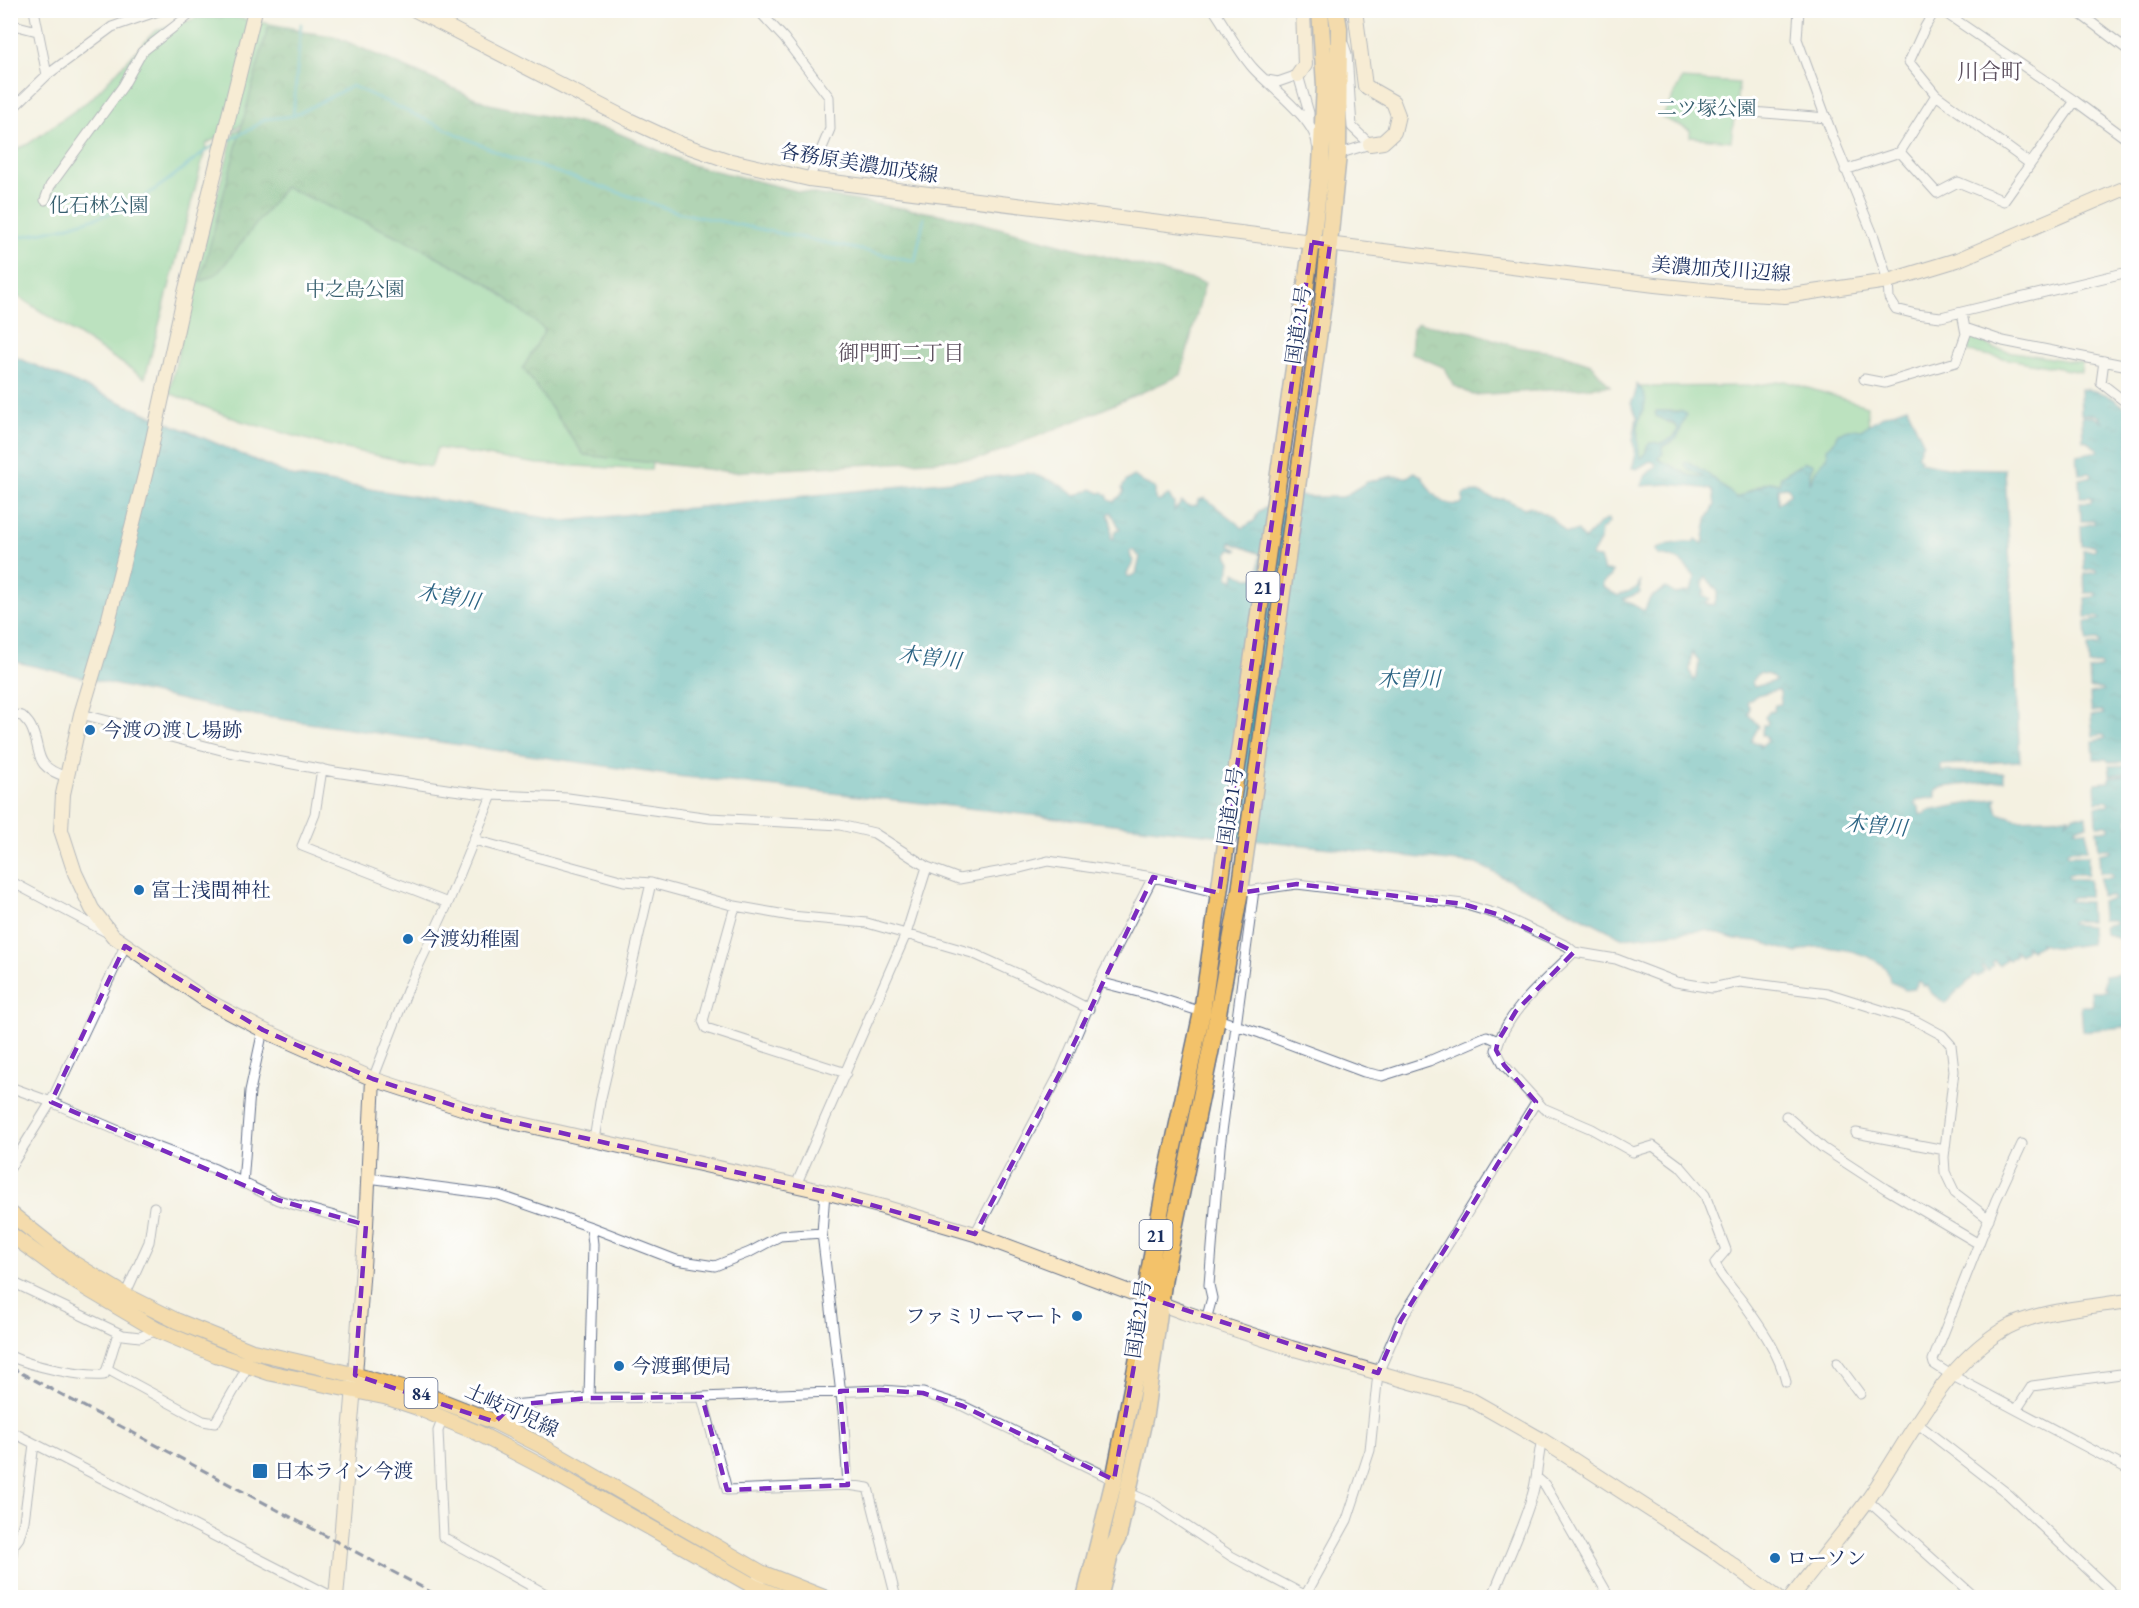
<svg xmlns="http://www.w3.org/2000/svg" width="2139" height="1608" viewBox="0 0 2139 1608" font-family="'EB Garamond','Noto Serif JP',serif">
<style>
.green{fill:#78d095;stroke:#4a807a;stroke-width:1.5}
.forest{fill:url(#forest-crowns);stroke:#3e706e;stroke-width:1.5}
.water{fill:url(#water-ripples);stroke:#2e708c;stroke-width:1.5;fill-rule:evenodd}
.lines{fill:none;stroke-linecap:round;stroke-linejoin:round}
.stream{stroke:#41b1ba;stroke-width:3}
.street-casing{stroke:#67738c;stroke-width:11}
.secondary-casing{stroke:#67738c;stroke-width:16}
.primary-casing{stroke:#67738c;stroke-width:17}
.highway-casing{stroke:#67738c;stroke-width:19}
.street{stroke:#fff;stroke-width:9}
.secondary{stroke:#fae7c3;stroke-width:14}
.primary{stroke:#f3c26a;stroke-width:15}
.highway{stroke:#f3c26a;stroke-width:16}
.rail{stroke:#1b2f5e;stroke-width:3;stroke-dasharray:9 4.5;stroke-linecap:butt}
.marked{fill:none;stroke:#7b2cbf;stroke-width:4.5;stroke-dasharray:12 8;stroke-linejoin:round}
.poi-dot{fill:#1f6fb2;stroke:#fff;stroke-width:2}
.labels{text-anchor:middle;dominant-baseline:central;stroke-width:6;stroke-linejoin:round;paint-order:stroke}
.shield{fill:#fff;stroke:#5f6d8e;stroke-width:1.5}
.shield-label{font-size:18px;font-weight:bold;fill:#1b2f5e}
.park-label{font-size:20px;fill:#375f6e;stroke:#fff}
.street-label{font-size:20px;fill:#1b2f5e;stroke:#fff}
.poi-label{font-size:20px;fill:#1b2f5e;stroke:#fff;text-anchor:start}
.neighbourhood-label{font-size:21px;fill:#5f5260;stroke:#fff}
.water-label{font-size:21px;font-style:italic;fill:#2a6383;stroke:#fff}
.quarter-label{font-size:22px;fill:#5f5260;stroke:#fff}
</style>
<defs>
<pattern id="forest-crowns" width="20" height="18" patternUnits="userSpaceOnUse" patternTransform="scale(1.5)"><rect width="20" height="18" fill="#62b27e"/><path d="M2 6a3 3 0 1 1 6 0M12 15a3 3 0 1 1 6 0" fill="none" stroke="#50916a"/></pattern>
<pattern id="water-ripples" width="26" height="14" patternUnits="userSpaceOnUse" patternTransform="scale(1.5)"><rect width="26" height="14" fill="#41b1ba"/><path d="M2 4q2-2 4 0t4 0M15 11q2-2 4 0t4 0" fill="none" stroke="#36909a"/></pattern>
</defs>
<rect width="100%" height="100%" fill="#fff"/>
<filter id="ink" filterUnits="userSpaceOnUse"><feTurbulence type="fractalNoise" baseFrequency=".0167" numOctaves="2"/><feDisplacementMap in="SourceGraphic" scale="12" xChannelSelector="R" yChannelSelector="G"/><feConvolveMatrix kernelMatrix="1 2 1 2 8 2 1 2 1" color-interpolation-filters="sRGB"/></filter>
<filter id="wash" filterUnits="userSpaceOnUse"><feTurbulence type="fractalNoise" baseFrequency=".008" numOctaves="4" result="noise"/><feDisplacementMap in="SourceGraphic" scale="24" xChannelSelector="R" yChannelSelector="G"/><feGaussianBlur stdDeviation="1.35" result="paint"/><feColorMatrix in="noise" values="0 0 0 0 0 0 0 0 0 0 0 0 0 0 0 0 0 1.4 0 .05"/><feComposite in="paint" operator="in"/></filter>
<g filter="url(#wash)">
<rect width="100%" height="100%" fill="#f4f1e1"/>
<path class="green" d="M233,17L298,29L290,112L262,114L207,143L145,378L11,292L10,152L28,144L92,98L155,31L197,18Z
M1682,79L1739,83L1731,141L1690,137V130L1662,118Z
M347,113L658,422L651,470L538,464L437,448L431,467L323,444L241,421L169,393L193,286L234,132L263,115Z
M1969,334L1995,349L2082,363L2081,372L1968,352Z
M1785,381L1867,406L1869,425L1861,430L1854,429L1838,433L1833,443L1827,450L1828,455L1816,470L1809,484L1810,472L1813,465L1805,462L1781,476L1779,484C1776,483 1772,482 1769,482C1763,482 1744,495 1737,498L1705,472L1701,478L1689,475L1660,460L1657,457L1661,455L1662,447L1675,440L1679,431L1681,411H1658L1655,413C1660,420 1671,422 1678,428C1677,436 1668,443 1660,444C1657,444 1654,442 1650,443L1647,446L1644,458L1639,455C1638,445 1637,434 1638,424C1640,406 1651,410 1640,387L1751,386Z"/>
<path class="forest" d="M268,27L334,36L489,104L611,130L692,165L797,191L962,218L1205,283L1181,375L1090,415L983,458L731,472L584,455L523,368L545,330L488,284L408,241L285,187L218,273L200,282Z
M1418,323L1472,332L1517,347L1559,353L1591,364L1610,386L1473,395L1453,385L1445,368L1411,353L1413,328Z"/>
<path class="water" d="M11,355L292,476L565,521L1028,473C1039,476 1052,480 1062,486C1067,489 1070,493 1075,496L1092,489L1100,493L1103,492L1107,495L1109,500L1114,502L1124,492L1122,488L1126,481L1134,476L1144,483L1155,488V497L1158,502L1168,495L1174,503V511L1182,502L1189,506L1197,505L1198,500L1205,498L1243,528L1254,521L1259,511L1289,494L1295,493L1307,497H1343L1367,482L1392,476L1408,477L1414,472L1422,476C1429,491 1441,508 1461,504L1463,502V495L1465,493L1478,492L1495,499H1505L1524,508L1530,506L1551,517L1566,533L1578,531L1584,540L1600,523L1608,519L1610,522L1601,530L1600,541L1591,557L1600,558L1604,571H1612L1611,576L1603,583V587L1618,596C1622,593 1637,589 1638,587C1639,585 1639,582 1640,580V593L1623,599L1644,611L1650,598L1666,588L1675,594L1691,591L1695,577C1681,560 1679,558 1658,555L1655,550C1667,543 1679,542 1693,542L1696,539L1703,544L1707,519L1715,505L1713,492L1710,489L1669,484L1641,486L1644,477L1656,466L1655,463L1650,461L1637,469L1632,468L1635,458L1633,440L1637,417L1631,403L1635,395L1636,384C1655,401 1640,408 1638,424C1637,434 1638,445 1639,455L1641,458L1645,455L1648,444L1656,442L1660,444C1668,439 1677,439 1678,428L1671,421H1666L1656,416V411L1683,412L1686,415C1683,421 1680,435 1676,439C1672,442 1666,444 1662,447L1663,454L1658,457V459L1689,475L1702,477V475L1688,470L1684,463L1689,462L1705,472L1737,498L1768,482L1779,484L1781,476L1805,462L1813,464L1810,472V484L1816,470L1828,455L1827,448L1833,443L1838,433L1854,429L1861,430L1882,416L1907,407L1923,442L1917,456L1921,459L1919,462L1953,468L2005,469L2020,761L1941,765V771L2004,773V780L1943,787L1936,791V797L1917,800L1915,803L1919,807L1920,815L1927,813V811L1997,798L1995,802L1998,813L2016,819L2069,817L2065,823L2074,816H2086L2087,825L2078,826L2075,829L2087,831V850H2069L2066,853L2069,855H2088V874H2070L2067,876L2070,879H2089V897H2072L2069,901L2089,902L2090,921H2073L2070,924L2090,926L2091,944C2074,945 2053,952 2039,942L2041,945L2031,950L2026,945L2024,946L2027,948L2020,955L2015,950L2014,951L2016,954L2009,960L2003,955L2006,959L1999,965L1994,960L1991,963L1993,965L1988,971L1982,966L1981,968L1984,971L1978,977L1973,973L1974,976L1968,982L1966,981V984L1960,990L1959,989L1946,1003C1939,999 1928,993 1927,985L1924,986L1921,982L1919,981L1914,989L1905,990L1902,987L1890,982C1889,975 1888,970 1882,965C1866,951 1815,940 1797,953L1757,941L1735,939L1706,930L1623,938L1477,864L667,775L239,713L11,661ZM1786,487L1789,489L1790,494L1778,504V488ZM1111,512L1120,529L1115,531L1113,540L1111,538V522L1108,514ZM1230,542L1260,554L1258,577L1248,578L1235,572L1234,580L1228,577L1231,562L1227,555L1230,550H1238L1230,546ZM1132,550L1140,557L1136,574L1128,577L1127,574L1134,561L1131,558L1130,551ZM1706,577L1718,592L1714,605L1706,603L1710,599L1702,596L1703,593H1705C1703,589 1702,580 1706,577ZM1692,652L1699,661L1697,675L1694,681L1690,671ZM1759,673L1770,675L1776,681L1754,687L1752,682ZM1777,690L1780,691L1781,704L1775,705L1773,712L1770,711L1765,717L1768,723L1767,725H1763L1762,735L1766,737L1767,741L1760,747V744L1751,741L1759,726L1748,714L1750,708L1747,703L1757,695Z
M2080,389C2101,390 2114,396 2128,411V764L2126,762H2109L2106,759H2094L2093,741L2106,738L2103,735L2093,736L2091,716L2104,714L2102,711L2091,712L2090,694L2103,691L2100,689H2090L2089,670L2102,667L2099,664L2089,665L2088,646L2098,645L2100,643L2098,640L2087,641L2086,622L2100,619L2097,617H2086L2085,598L2099,596L2096,593H2085L2084,574L2097,572L2095,569L2084,570L2083,550H2094L2096,548L2094,545L2082,546L2081,526L2095,523L2092,521H2081L2080,502H2091L2093,500L2091,497H2080L2079,479L2092,476L2089,473L2079,474L2077,455L2098,451L2088,441L2083,440L2082,416L2093,417L2104,422L2096,415L2081,414Z
M2128,765V773L2110,775L2109,766Z
M2127,775H2128V943H2124L2114,936L2105,934L2104,926L2116,923L2113,920H2102L2101,901L2114,899L2111,896H2101L2100,878H2110L2113,876L2110,873H2100L2099,854L2111,851L2109,849H2099L2097,830H2108L2110,828L2107,825H2097L2096,806H2107L2109,804L2106,801L2096,802L2095,783L2108,782L2110,777Z
M2128,973V1028L2124,1027L2083,1031L2081,1006H2092L2091,991H2107V988L2104,987L2105,976Z"/>
<g class="lines">
<path class="stream" d="M293,116L352,86L501,154L681,213L915,261L924,218
M228,140L251,129L265,119L293,116L301,24
M10,239L62,228L128,208L167,181L208,149L217,145"/>
</g>
</g>
<g filter="url(#ink)">
<g class="lines">
<g class="street-casing">
<path id="street" d="M758,10L784,38L829,97L830,129L809,179
M1214,10C1227,29 1238,51 1253,68C1270,87 1316,120 1317,145
M1799,10L1797,39L1834,140L1874,237L1888,281L1889,298L1896,309L1916,314L1941,317L2128,272
M1941,10L2075,101L2128,140
M2075,10L2128,50
M10,24L37,31
M1344,45L1347,54L1352,127L1370,144
M47,75L112,27L161,10
M1267,80L1278,82L1298,75L1309,113V124
M1936,95L2029,163
M10,111L47,75L34,10
M1739,111L1827,118
M1900,152L1937,193L1958,182L2004,201L2075,101
M1338,154L1370,144
M1845,170L1900,152L1936,95L1909,62L1925,27L1935,10
M45,200L50,186L123,86L142,52L193,12L224,10
M1965,328L2003,341L2128,366
M2104,361L2101,383L2128,404
M1864,379L1885,383L1956,362L1966,334L1962,313
M10,714L22,716C25,719 29,723 31,727C43,752 31,766 67,777
M81,714L229,752L335,772L453,790L492,795L568,798L710,818L840,825L874,833L927,867L959,879L1020,868L1048,861L1153,877L1219,893
M322,769L315,814L302,846L448,903
M474,840L624,881L651,883L735,906L791,916L867,923L906,934L972,953L1036,982L1089,1009
M10,881L108,933
M1240,891L1254,890L1297,884L1463,904L1500,915L1567,946L1574,952L1616,959L1676,982L1712,988L1740,982L1827,993L1916,1021L1942,1035L1951,1045L1954,1071L1944,1157L1945,1172L1955,1193L1989,1219
M735,906L703,1021L706,1028L846,1073
M1574,952C1546,980 1507,1010 1496,1050L1504,1065L1543,1108L1592,1129L1633,1152L1653,1146L1680,1166L1705,1195L1726,1250L1715,1263C1721,1277 1732,1288 1742,1301C1760,1326 1779,1352 1786,1382
M1099,982L1146,994L1202,1012
M1217,1019L1260,1033L1364,1072L1382,1076L1429,1061L1487,1036L1498,1041
M373,1079L409,986L448,903L492,795
M10,1087L51,1102L154,1146L215,1169L278,1200L366,1225
M1786,1116L1823,1148L1886,1189L1979,1244
M1856,1133L1945,1150
M594,1140L600,1102L651,883
M2022,1144L1996,1200L1933,1360L1934,1364L1951,1375L2128,1469
M10,1168L51,1102L125,946
M368,1178L499,1195L591,1227L676,1260L715,1266L750,1252L780,1236L822,1233
M243,1184L250,1091L263,1030
M796,1185L906,934L927,867
M825,1192L822,1233L843,1411L848,1485
M975,1234L1061,1071L1099,982L1153,877
M10,1281L123,1335L140,1337L157,1330
M125,1295L149,1242L154,1207
M1206,1320L1212,1298L1209,1285L1220,1147L1254,890
M10,1356C31,1366 81,1377 104,1375L107,1369L118,1333
M1837,1363L1860,1394
M107,1369L203,1421L215,1423L244,1373L245,1364
M702,1397L727,1490L848,1485L868,1488L896,1598
M589,1398L593,1244L591,1227
M2017,1409L2032,1386L2128,1373
M443,1418L438,1431L443,1537L553,1598
M495,1422L512,1405L589,1398L702,1397L881,1390L923,1393L963,1406L1114,1480
M1918,1424L2008,1494L2118,1598
M10,1431L335,1598
M1537,1478L1545,1485L1610,1598
M1129,1493L1152,1503L1231,1556L1310,1598
M1867,1500L1976,1598
M10,1569L13,1546L19,1538L24,1521L34,1444
M1304,1598L1347,1520L1370,1450L1378,1373L1401,1320L1536,1102
M1492,1598C1505,1565 1521,1532 1531,1499C1538,1479 1537,1459 1542,1440"/>
</g>
<g class="secondary-casing">
<path id="secondary" d="M255,10L184,297L146,471L105,634L81,714L63,794L61,830L75,873L92,909L113,936L204,999L263,1030L373,1079L486,1116L821,1191L883,1207L975,1234L1183,1312L1291,1348L1468,1398L1542,1440L1575,1461L1712,1550L1778,1598
M415,10L629,120L681,144L727,160L809,179L1655,285L1732,293L1785,296L1888,281L1957,260L2128,187
M1355,10L1365,86L1393,102L1398,115L1394,132L1383,142L1370,144
M1298,75L1305,65L1303,10
M336,1598L355,1375L366,1225L373,1079
M749,1598L760,1578
M1791,1598C1816,1565 1843,1534 1867,1501C1907,1444 1940,1369 2001,1331C2033,1310 2091,1307 2128,1301"/>
</g>
<g class="primary-casing">
<path id="primary" d="M10,1213L73,1263L125,1295L177,1321L251,1351L355,1375L426,1395L495,1422L542,1446L762,1573L825,1598
M10,1234L76,1282L157,1330L217,1355L270,1373L386,1397L416,1407L478,1433L547,1469L755,1587L783,1598"/>
</g>
<g class="highway-casing">
<path id="highway" d="M1085,1598L1114,1480L1143,1332L1149,1272L1168,1170L1202,1012L1312,242L1321,165L1325,85L1320,10
M1099,1598L1110,1554L1118,1537L1145,1414L1164,1277L1217,1019L1240,891L1323,303L1338,154L1339,28L1336,10"/>
</g>
<use href="#street" class="street"/>
<use href="#secondary" class="secondary"/>
<use href="#primary" class="primary"/>
<use href="#highway" class="highway"/>
<path class="rail" d="M10,1367L442,1598"/>
</g>
</g>
<path d="M0 0H2139V1608H0ZM1312,242L1330,245L1240,893L1297,884L1463,904L1500,915L1574,952L1516,1011L1498,1041L1496,1050L1504,1065L1536,1102L1401,1320L1378,1373L1146,1297L1114,1480L963,1406L923,1393L881,1390L840,1391L848,1485L727,1490L702,1397L589,1398L512,1405L495,1422L355,1375L366,1225L278,1200L51,1102L125,946L263,1030L373,1079L486,1116L825,1192L975,1234L1061,1071L1153,877L1219,893Z" fill="#f4f1e1" fill-opacity=".55" fill-rule="evenodd"/>
<path class="marked" d="M1312,242L1330,245L1240,893L1297,884L1463,904L1500,915L1574,952L1516,1011L1498,1041L1496,1050L1504,1065L1536,1102L1401,1320L1378,1373L1146,1297L1114,1480L963,1406L923,1393L881,1390L840,1391L848,1485L727,1490L702,1397L589,1398L512,1405L495,1422L355,1375L366,1225L278,1200L51,1102L125,946L263,1030L373,1079L486,1116L825,1192L975,1234L1061,1071L1153,877L1219,893Z"/>
<g class="poi-dot">
<circle cx="90" cy="730" r="6"/>
<circle cx="139" cy="890" r="6"/>
<circle cx="408" cy="939" r="6"/>
<circle cx="1077" cy="1316" r="6"/>
<circle cx="619" cy="1366" r="6"/>
<rect x="252" y="1463" width="16" height="16" rx="3"/>
<circle cx="1775" cy="1558" r="6"/>
</g>
<g class="labels">
<g class="shield">
<rect x="1246.5" y="572" width="33" height="30" rx="4.5"/>
<rect x="1139.5" y="1220" width="33" height="30" rx="4.5"/>
<rect x="404.5" y="1378" width="33" height="30" rx="4.5"/>
</g>
<g class="shield-label">
<text x="1263" y="587">21</text>
<text x="1156" y="1235">21</text>
<text x="421" y="1393">84</text>
</g>
<g class="park-label">
<text x="1707" y="108">二ツ塚公園</text>
<text x="99" y="205">化石林公園</text>
<text x="355" y="289">中之島公園</text>
</g>
<g class="street-label">
<text transform="translate(859 163) rotate(9)">各務原美濃加茂線</text>
<text transform="translate(1721 269) rotate(4)">美濃加茂川辺線</text>
<text transform="translate(1298 325) rotate(-82)">国道21号</text>
<text transform="translate(1230 806) rotate(-82)">国道21号</text>
<text transform="translate(1138 1319) rotate(-82)">国道21号</text>
<text transform="translate(512 1410) rotate(25)">土岐可児線</text>
</g>
<g class="poi-label">
<text x="102" y="730">今渡の渡し場跡</text>
<text x="151" y="890">富士浅間神社</text>
<text x="420" y="939">今渡幼稚園</text>
<text x="1065" y="1316" text-anchor="end">ファミリーマート</text>
<text x="631" y="1366">今渡郵便局</text>
<text x="274" y="1471">日本ライン今渡</text>
<text x="1787" y="1558">ローソン</text>
</g>
<g class="neighbourhood-label">
<text x="901" y="352">御門町二丁目</text>
</g>
<g class="water-label">
<text transform="translate(449 596) rotate(10)">木曽川</text>
<text transform="translate(930 657) rotate(7)">木曽川</text>
<text x="1409" y="678">木曽川</text>
<text transform="translate(1876 825) rotate(5)">木曽川</text>
</g>
<g class="quarter-label">
<text x="1990" y="71">川合町</text>
</g>
</g>
<rect width="2139" height="1608" fill="none" stroke="#fff" stroke-width="36"/>
</svg>
